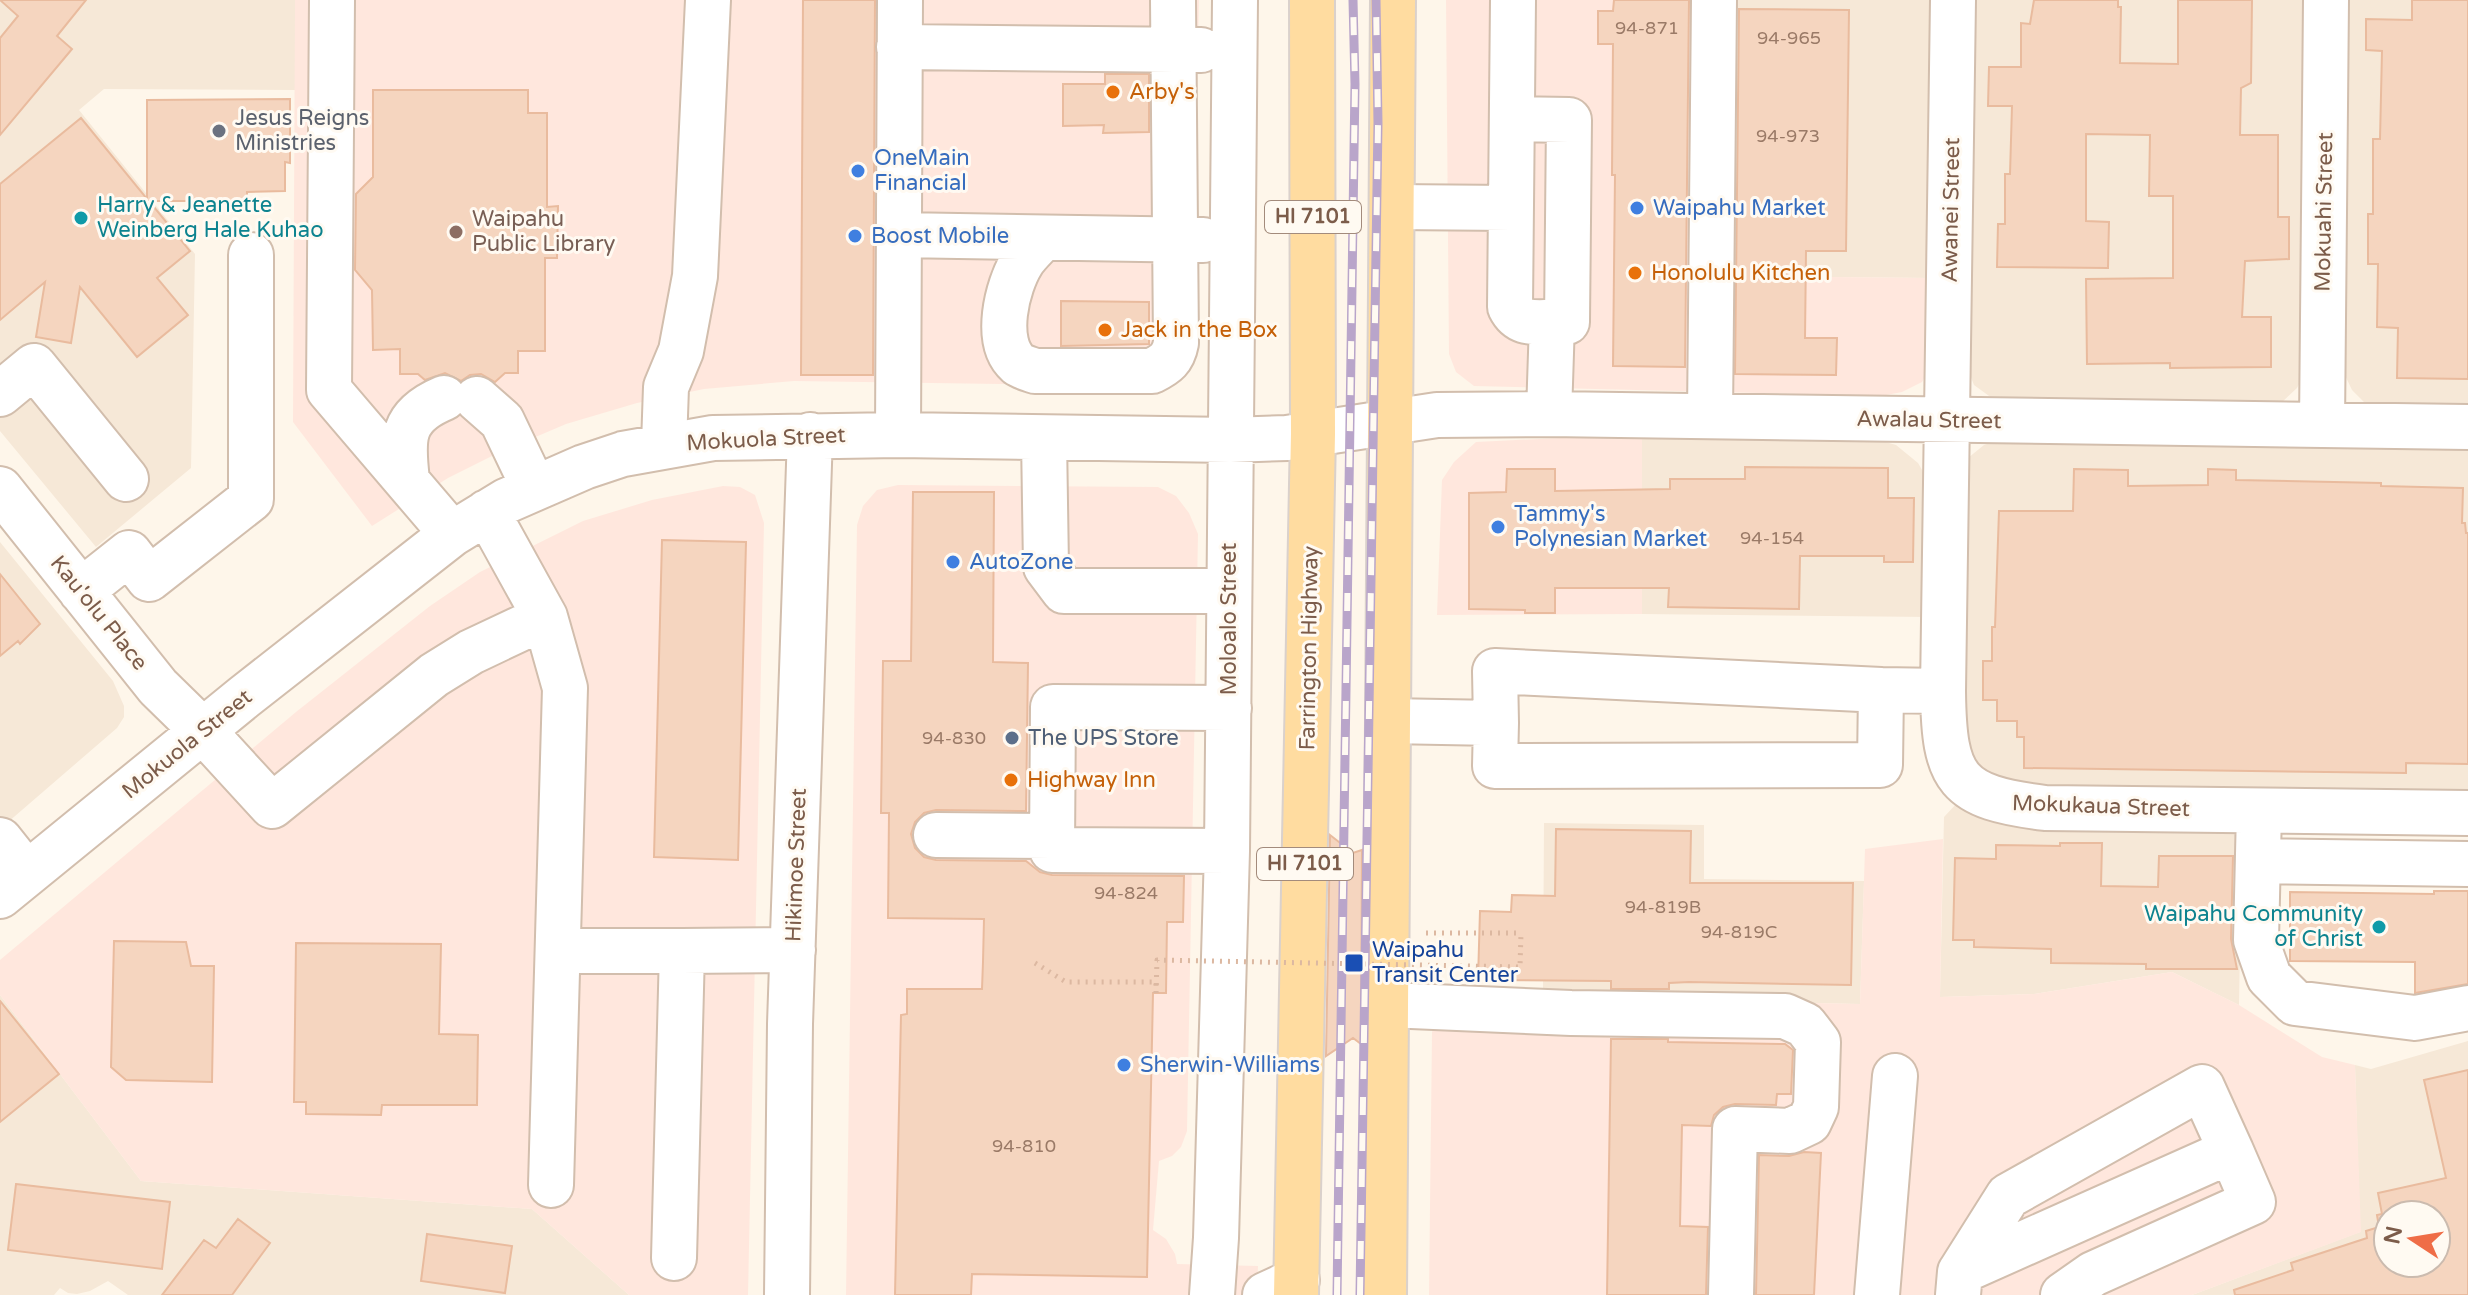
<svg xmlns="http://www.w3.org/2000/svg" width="2468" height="1295" viewBox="0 0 2468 1295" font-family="'Varela Round',sans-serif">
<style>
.residential{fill:#f6e8d7;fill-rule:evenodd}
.commercial{fill:#ffe7dd}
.building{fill:#f5d5bf;stroke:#e9bb9e;stroke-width:2;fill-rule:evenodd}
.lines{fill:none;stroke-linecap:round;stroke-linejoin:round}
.minor-casing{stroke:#d2bead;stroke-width:48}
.major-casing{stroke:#dad1cc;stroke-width:48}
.path{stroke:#dcb8a1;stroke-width:5;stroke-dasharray:2 6;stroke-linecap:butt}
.minor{stroke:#fff;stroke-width:44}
.major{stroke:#ffdca0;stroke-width:44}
.rail-casing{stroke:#b9a5ca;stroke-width:9}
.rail{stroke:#fffaf2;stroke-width:6;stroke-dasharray:18;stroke-linecap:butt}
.path-bridge{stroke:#dcb8a1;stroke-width:5;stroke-dasharray:2 6;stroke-linecap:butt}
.food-dot{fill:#e8710a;stroke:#fffaf2;stroke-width:3}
.worship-dot{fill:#6b7280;stroke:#fffaf2;stroke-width:3}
.shop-dot{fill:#3f7fe0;stroke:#fffaf2;stroke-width:3}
.culture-dot{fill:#0f9aa8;stroke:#fffaf2;stroke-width:3}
.education-dot{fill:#8d6e63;stroke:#fffaf2;stroke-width:3}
.service-dot{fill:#5c6f8a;stroke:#fffaf2;stroke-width:3}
.transit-dot{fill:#1a4fb4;stroke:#fffaf2;stroke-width:3}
.labels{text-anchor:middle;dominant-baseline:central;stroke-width:6;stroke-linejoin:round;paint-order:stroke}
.number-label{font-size:18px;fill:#9a7a67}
.shield{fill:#fffaf2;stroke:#a38b7c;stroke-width:2}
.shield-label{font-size:20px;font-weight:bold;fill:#7c5c4a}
.food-label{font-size:22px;fill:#c56008;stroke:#fffaf2;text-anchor:start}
.worship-label{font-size:22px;fill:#5b616d;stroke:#fffaf2;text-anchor:start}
.shop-label{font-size:22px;fill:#366cbe;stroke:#fffaf2;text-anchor:start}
.culture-label{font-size:22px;fill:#0d838f;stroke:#fffaf2;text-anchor:start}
.street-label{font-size:22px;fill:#7c5c4a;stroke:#fffaf2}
.education-label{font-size:22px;fill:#785e54;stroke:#fffaf2;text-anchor:start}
.service-label{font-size:22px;fill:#4e5e75;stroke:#fffaf2;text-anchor:start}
.transit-label{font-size:22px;fill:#164399;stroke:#fffaf2;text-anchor:start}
</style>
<rect width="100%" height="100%" fill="#fef6ea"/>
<path class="residential" d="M0,0H295V90L104,89L79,110L195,254L191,468L96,547L0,431Z
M1727,0H1937L1934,278L1724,276Z
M1969,0H2311L2308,368L2297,388L2281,403L1996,401L1974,385L1965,362Z
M2344,0H2468V411L2380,410L2365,403L2352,390L2342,369Z
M1642,434L1882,441L1896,445L1918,463L1925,475L1930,617L1642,614Z
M2002,439L2468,444V797L1995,786L1965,754L1961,475L1968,458L1984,445Z
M0,542L113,681L124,706V717L117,728L0,829Z
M1958,802L1966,810L1994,821L2242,825L2239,1005L2172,972L2034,994L1940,997L1944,817Z
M1544,823L1704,825V879L1864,881L1860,1004L1608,999L1543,989Z
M0,995L141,1181L532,1209L629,1295H128L108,1281L90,1291L77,1294L68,1293L60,1288L54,1295H0Z
M2468,1041V1294L2192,1295L2360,1232L2355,1065L2371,1069ZM2388,1215H2436V1263H2388Z"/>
<path class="commercial" d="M295,0H1199L1192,341L1147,386L794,381L704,389L637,403L566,424L496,454L448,478L372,526L293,422Z
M1446,0H1727L1724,276L1934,278L1932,365L1922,382L1902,392L1881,396L1474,386L1456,372L1449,354Z
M1642,434V614L1437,615L1442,480L1454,462L1476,442Z
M898,485L1158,487L1176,496L1189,513L1198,534L1187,1131L1181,1147L1172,1156L1159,1161L1153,1230L1166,1239L1175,1254L1177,1264L1258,1266L1257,1295H846L857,525L863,506L877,490Z
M723,486L740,487L755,495L764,523L748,1295H629L532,1209L141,1181L0,995V960L296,712L430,606L480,572L583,521L652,500Z
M1943,839L1940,997L2034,994L2172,972L2239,1005L2322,1057L2355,1065L2361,1232L2192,1295H1429L1432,1033L1439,984L1543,989L1608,999L1860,1004L1865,849Z"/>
<path class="building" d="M0,0H86L57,36L72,49L0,135V38L18,16Z
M803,0H875L873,375H801Z
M1614,0H1689L1685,367L1613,366L1615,175H1612L1613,44H1598V11H1613Z
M2034,0H2118V7H2121L2120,63L2178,64V0H2252L2251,83L2241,88L2240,135H2278V217H2289V259L2245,261L2242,317H2271V367L2170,368V363L2087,364L2086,279L2173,278V196H2149L2150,135L2086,134V221L2109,222L2108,268L1997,267L1998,224H2005V174H2010L2012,106H1988L1989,67H2021V23L2030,24Z
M2412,0H2468V379L2397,378L2398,328L2377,327L2378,264H2368V214H2373V139H2380L2382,51L2366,50V19L2412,20Z
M1739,9L1849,10L1846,251H1806L1805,338H1837L1836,375L1735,374Z
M1105,74H1149V132L1103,133L1104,125L1063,126V84H1105Z
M373,90H528V113H547V207L558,206L557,258H545V351H518V373H505L495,382L481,374L470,375L461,381L445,373L425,380L418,374H400V349L373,350L372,290L355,270L356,194L373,177Z
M290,99V163L285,162V191L247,192V201H149L190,251L157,278L188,315L137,357L80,287L71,343L36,337L45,282L0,320V184L81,118L147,199V100Z
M1061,301L1149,302V344L1061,346Z
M1745,467L1888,468V498H1914L1913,562H1884V556H1800L1799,609L1668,607L1669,588H1555V613H1525V610L1469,609V493L1506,492L1507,469H1555V491L1670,489V479H1745Z
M2074,469L2128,470V486L2208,485V469L2236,470V480L2381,483V486L2463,488L2462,523H2465L2466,533H2468V764L2406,763V773L2024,768V737H2017V721H1997V700H1983V661H1992V627H1995L1999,511H2073Z
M913,492H994L993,662L1028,663L1026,811L936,810L924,813L915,822L911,834L915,848L924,857L936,860L1026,861L1040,872L1052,875L1184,876L1183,922H1167L1166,993H1153L1147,1277L972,1274L971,1295H895L901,1015L907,1014V989H982L983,962L984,919L888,918L889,813H881L883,661H911Z
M662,540L746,542L738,860L654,857Z
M0,574L40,624L20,644L18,641L0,656Z
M1556,829L1691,831L1690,883H1853L1851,985L1689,982L1669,983V989H1611V981L1478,980L1480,911L1511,912L1512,895L1555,896Z
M1330,835L1353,853L1362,850L1361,1044L1353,1038L1326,1056Z
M2060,843H2102L2101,886L2158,887L2159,856H2233L2231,939L2237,969H2146V964L2051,963V949L1974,947V940H1953L1955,858L1996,859V845L2060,846Z
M2434,891H2468V984L2415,993V962L2290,961V892L2434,894Z
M114,941L186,942L191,966H214L212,1082L126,1080L111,1067Z
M296,943L441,944L439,1034L478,1035L477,1105H382L381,1115L306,1114V1102H294Z
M0,1001L59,1074L0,1122Z
M1611,1039H1668V1042L1785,1044L1793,1050L1791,1094H1777L1776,1105L1735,1104L1723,1107L1714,1115L1711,1126L1682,1125L1680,1226L1708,1227L1706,1295H1607Z
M2468,1070V1295H2235L2234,1290L2293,1270L2291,1263L2367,1238L2366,1231L2379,1227L2377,1215L2382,1214L2378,1193L2446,1178L2424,1080ZM2388,1215H2436V1263H2388Z
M1804,1152L1821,1153L1814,1295H1756L1759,1155L1789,1156Z
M16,1184L170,1202L162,1269L8,1250Z
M238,1219L270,1243L232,1295H162L204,1240L216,1248Z
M427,1234L512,1246L505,1293L421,1281Z"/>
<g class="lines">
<g class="minor-casing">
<path id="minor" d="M332,0L329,390L452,534
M1513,0L1510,307C1519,325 1533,322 1552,322
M1953,0L1943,691C1944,780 1956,797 2045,808L2468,813
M899,47L1201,50
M1512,119L1569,120L1567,322H1552L1549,414
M1393,207L1511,208
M899,235L1203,240
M1043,238C1036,246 1027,254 1022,262C1007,286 993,342 1018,364C1022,367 1030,369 1035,371H1152C1166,364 1173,359 1176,343L1173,0
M0,394L34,366L126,479
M477,399L502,421L534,488
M1710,416L1714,0
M2322,425L2326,0
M898,435L900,0
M1044,438L1046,567L1064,591H1229
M664,445L666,387L681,351L695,276L708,0
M407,480C402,438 401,416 444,398
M0,489L158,687L204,732L272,806L434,675L471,652L545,617
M487,512L545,617L565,688L551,1185
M81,591L129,553L149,579L251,499V255
M1388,721L1496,723L1495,766L1880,765L1881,690L1943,691
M1496,723L1495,671L1881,690
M2259,811L2256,940L2269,977L2295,1003L2415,1018L2468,1008
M936,835L1052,836
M0,840L27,874
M1227,851L1052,850L1053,707L1229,708
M2258,861L2468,864
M0,896L244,697L452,534L506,501L584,467L623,454L713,438L898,435L1230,440L1287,438L1437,415L1549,414L2468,427
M558,951H682
M1388,1005L1571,1013L1785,1016L1805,1025L1818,1042L1816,1107L1809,1122L1790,1131L1735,1129L1731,1295
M674,1258L682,951L793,950
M1960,1272L2008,1196L2202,1087L2231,1151
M787,1295L790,1024L810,435
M1212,1295L1216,1238L1227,851L1235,0
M1265,1295L1297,1280
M1877,1295L1895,1076
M1958,1295L1960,1272L2231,1151L2253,1202L2093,1274L2063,1295"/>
</g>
<g class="major-casing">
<path id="major" d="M1296,1295L1313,434L1312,0
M1384,1295L1393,0"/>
</g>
<path class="path" d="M1426,933H1521
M1035,963L1066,982H1156V993"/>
<use href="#minor" class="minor"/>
<use href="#major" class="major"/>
<g class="rail-casing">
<path id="rail" d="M1337,1295L1355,84L1353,0
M1360,1295L1378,123L1376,0"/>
</g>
<use href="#rail" class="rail"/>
<path class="path-bridge" d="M1299,878L1315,862
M1156,993L1157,960L1520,967L1521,933"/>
</g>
<g class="food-dot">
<circle cx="1113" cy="92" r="8"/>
<circle cx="1635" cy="273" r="8"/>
<circle cx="1105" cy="330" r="8"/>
<circle cx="1011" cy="780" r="8"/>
</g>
<circle class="worship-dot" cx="219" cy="131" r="8"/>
<g class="shop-dot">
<circle cx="858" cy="171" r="8"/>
<circle cx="1637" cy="208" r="8"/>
<circle cx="855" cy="236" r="8"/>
<circle cx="1498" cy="527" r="8"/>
<circle cx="953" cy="562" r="8"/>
<circle cx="1124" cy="1065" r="8"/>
</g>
<g class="culture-dot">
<circle cx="81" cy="218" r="8"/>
<circle cx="2379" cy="927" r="8"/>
</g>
<circle class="education-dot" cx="456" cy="232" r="8"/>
<circle class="service-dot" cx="1012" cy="738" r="8"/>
<rect class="transit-dot" x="1344" y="953" width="20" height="20" rx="4"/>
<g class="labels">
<g class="number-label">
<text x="1647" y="28">94-871</text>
<text x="1789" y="38">94-965</text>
<text x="1788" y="136">94-973</text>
<text x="1772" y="538">94-154</text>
<text x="954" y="738">94-830</text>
<text x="1126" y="893">94-824</text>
<text x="1663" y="907">94-819B</text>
<text x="1739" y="932">94-819C</text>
<text x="1024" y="1146">94-810</text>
</g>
<g class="shield">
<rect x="1265" y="201" width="96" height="32" rx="6"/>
<rect x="1257" y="848" width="96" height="32" rx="6"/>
</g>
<g class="shield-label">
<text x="1313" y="217">HI 7101</text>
<text x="1305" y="864">HI 7101</text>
</g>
<g class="food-label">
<text x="1129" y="92">Arby's</text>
<text x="1651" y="273">Honolulu Kitchen</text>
<text x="1121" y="330">Jack in the Box</text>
<text x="1027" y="780">Highway Inn</text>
</g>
<g class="worship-label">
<text x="235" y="118">Jesus Reigns<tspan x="235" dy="25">Ministries</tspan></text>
</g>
<g class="shop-label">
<text x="874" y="158">OneMain<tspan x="874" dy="25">Financial</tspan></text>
<text x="1653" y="208">Waipahu Market</text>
<text x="871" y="236">Boost Mobile</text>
<text x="1514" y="514">Tammy's<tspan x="1514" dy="25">Polynesian Market</tspan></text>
<text x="969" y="562">AutoZone</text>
<text x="1140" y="1065">Sherwin-Williams</text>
</g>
<g class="culture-label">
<text x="97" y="205">Harry &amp; Jeanette<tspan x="97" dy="25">Weinberg Hale Kuhao</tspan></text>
<text x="2363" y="914" text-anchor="end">Waipahu Community<tspan x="2363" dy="25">of Christ</tspan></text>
</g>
<g class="street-label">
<text transform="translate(1951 210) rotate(-89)">Awanei Street</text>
<text transform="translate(2324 212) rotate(-89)">Mokuahi Street</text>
<text transform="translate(1929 420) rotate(1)">Awalau Street</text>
<text transform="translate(766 439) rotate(-3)">Mokuola Street</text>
<text transform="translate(99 613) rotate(51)">Kau'olu Place</text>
<text transform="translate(1229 619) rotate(-90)">Moloalo Street</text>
<text transform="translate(1309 648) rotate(-89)">Farrington Highway</text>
<text transform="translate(187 744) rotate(-39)">Mokuola Street</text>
<text transform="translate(2101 806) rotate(2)">Mokukaua Street</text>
<text transform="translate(796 865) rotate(-88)">Hikimoe Street</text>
</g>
<g class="education-label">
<text x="472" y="219">Waipahu<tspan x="472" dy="25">Public Library</tspan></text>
</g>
<g class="service-label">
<text x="1028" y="738">The UPS Store</text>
</g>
<g class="transit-label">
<text x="1372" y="950">Waipahu<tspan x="1372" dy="25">Transit Center</tspan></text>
</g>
</g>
<g transform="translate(2412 1239) rotate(282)"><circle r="38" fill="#fffaf2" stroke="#cbbbaf" stroke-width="2"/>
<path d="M0-6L14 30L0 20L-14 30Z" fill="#ef6d47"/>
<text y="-12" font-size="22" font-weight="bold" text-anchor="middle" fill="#7c5c4a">N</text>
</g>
</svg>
